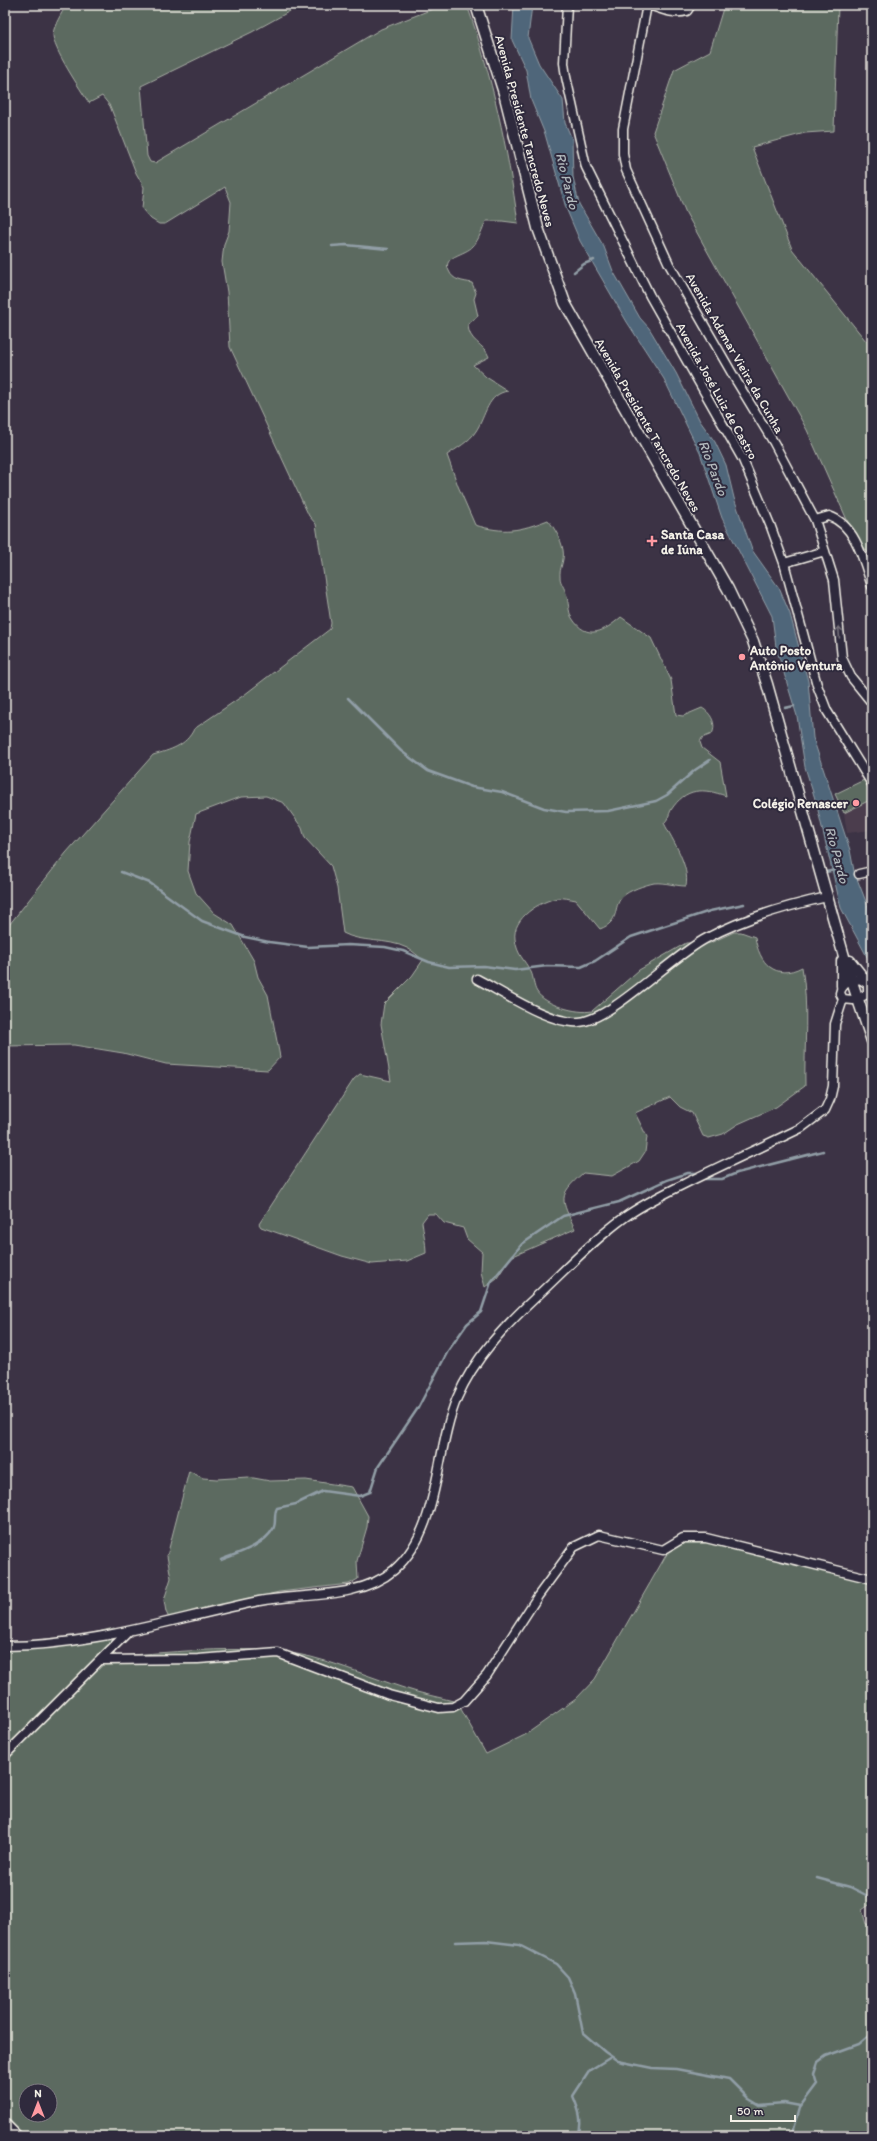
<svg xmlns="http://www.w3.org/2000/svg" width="877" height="2141" viewBox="0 0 877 2141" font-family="Itim,sans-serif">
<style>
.built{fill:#4c3e4e}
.green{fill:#5c6a61;stroke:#a8aea4;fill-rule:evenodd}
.water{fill:#4f667a;stroke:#919ea6}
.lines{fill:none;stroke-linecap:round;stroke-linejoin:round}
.stream{stroke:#919ea6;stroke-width:2.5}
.minor-casing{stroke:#f4f1e8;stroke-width:11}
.major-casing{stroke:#f4f1e8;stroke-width:13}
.minor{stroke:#2f2a3d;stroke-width:8}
.major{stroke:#2f2a3d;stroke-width:10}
.oneway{stroke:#747079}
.poi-dot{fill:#ff9aa2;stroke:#2f2a3d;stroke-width:1.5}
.labels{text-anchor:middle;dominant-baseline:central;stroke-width:4;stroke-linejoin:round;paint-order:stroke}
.street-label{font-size:13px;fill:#f4f1e8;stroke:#2f2a3d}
.poi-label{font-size:13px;font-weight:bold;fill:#f4f1e8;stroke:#2f2a3d;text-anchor:start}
.water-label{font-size:14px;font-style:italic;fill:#b2b9bc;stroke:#2f2a3d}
</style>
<rect width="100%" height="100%" fill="#3c3345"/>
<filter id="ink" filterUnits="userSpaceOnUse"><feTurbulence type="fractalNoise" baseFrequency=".025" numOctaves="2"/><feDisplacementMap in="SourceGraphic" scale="8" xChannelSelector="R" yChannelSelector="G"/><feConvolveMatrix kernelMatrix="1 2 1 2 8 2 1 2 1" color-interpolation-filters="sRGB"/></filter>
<g filter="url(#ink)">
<path class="built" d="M835,794H872V830L847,833L844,813Z"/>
<path class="green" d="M66,5H301L252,32L141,86L147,156L150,162L155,163L381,29L443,5H467C492,76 508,149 518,223L502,221H486C482,229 479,240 473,246C466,255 441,256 449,271C453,281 463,281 472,283L476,293L474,299L478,316L468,324C468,342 485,344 489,357L473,365L486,377L508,391C487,394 486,416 476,431C469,442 457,448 447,455L458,486L475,525C505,534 519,531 548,520C555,529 561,539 563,550C565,561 559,568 560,577C560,583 565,588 566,594C569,602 568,612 572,618C587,642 605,631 621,617L651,638L671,680L676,715L683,716L702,708C711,713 717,724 712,734L702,738L700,742L702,748L720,762L726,796C703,788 686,787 671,810C669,814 668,820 664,823C673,841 690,866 686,886C675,886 665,882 654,883C645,885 629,890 622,897C612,908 621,921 600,929L576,900C570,899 563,897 558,898C540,901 512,918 515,939C517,955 524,959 531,972C534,978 533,986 537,992C545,1005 577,1014 592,1011L639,970L686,943H710L734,932H741L755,937C759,963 775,981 802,967C809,1007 804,1046 805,1086L776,1107L738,1124L723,1134L709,1138L703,1136L692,1113L680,1107L670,1097L635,1113L647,1137L645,1152L639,1161L612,1176L583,1173C557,1196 561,1199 575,1229L511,1257L497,1278L485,1287L481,1272L482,1252L467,1239L463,1228L444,1223L436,1214H428L422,1222C423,1232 426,1241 426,1253L407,1261L372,1264L342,1256L261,1227L259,1224L354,1079L360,1074L391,1081L381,1024L384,1004L412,976L423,960C418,956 413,951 407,948C387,938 361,943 343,933L337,888L331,866L305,838L302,828L284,803L266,796L241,797L196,814L190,842L188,871L196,893L214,913L233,925L254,961L258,977L268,995L280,1057L268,1070L166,1064L123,1053L74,1045L5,1046V933L9,925L66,853L153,755C170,750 186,746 194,729L244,695L330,629L331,623L316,524L309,516L230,347L227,292L222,262L224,244L229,231L231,202L225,187L165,224H159L151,219L142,209L144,187L136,173L110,106L102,96L89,103C81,90 52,48 53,34C54,25 62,13 66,5Z
M724,5H838L834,131L805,133L752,147L792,249L866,341L872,339V558L852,531L807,430L686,213L653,132L674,70L710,51Z
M866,779L872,794V799L844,813L835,794Z
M189,1471L203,1478L217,1479L248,1477L270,1481L306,1480L352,1487L368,1516L367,1527L357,1561L358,1579L349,1584L279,1592L169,1618L166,1612L164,1600L171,1578L167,1556Z
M683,1534L872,1576V1903L862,1910L866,1924L872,1925V2136H299C290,2132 280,2130 271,2136H5V1644L68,1639L114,1628L118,1631L113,1652L117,1656C175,1652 255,1643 311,1657C342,1665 373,1678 404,1688C421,1694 439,1697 457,1702L486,1754L525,1735L576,1699L595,1679L665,1557L677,1539ZM26,2091H50V2115H26Z"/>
<path class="water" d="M514,5H532L528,38L539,64L563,100L565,123L572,139L573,177L579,204L604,247L613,271L640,318L649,328L676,373L700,421L715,442L726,465L734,498L752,550L779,588L790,614L808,681L813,738L850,850L854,871L872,917V966L841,908L816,802L805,767L797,716L776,647L772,616L722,518L700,453L664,379L627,322L580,241L566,208L545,134L531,100L526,70L512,40Z"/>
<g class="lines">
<path class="stream" d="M332,246L346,245L388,249
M574,272L584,264L594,260
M348,698L401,751L428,771L472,787L502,792L544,808L566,812L608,811L656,801L667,795L695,770L710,760
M785,708L794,706
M121,872L150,883L202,921L245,937L269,942L308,947L348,945L385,947L403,951L429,962L449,967L484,966L515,970L547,966L581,967L595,961L631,937L710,911L744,904
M826,872L835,870
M705,1179H722L737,1173L823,1151
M221,1560C238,1553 263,1546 273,1529C277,1523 273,1515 277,1508L296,1504L323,1491L360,1496L370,1492L378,1467L418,1408L448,1351L467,1324L481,1312L491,1282L522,1244L563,1216L619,1202L667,1180L688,1173H696
M817,1878L850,1887L872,1898
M455,1942L486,1941L519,1945L556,1964L568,1977L575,1993L583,2033L605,2052L618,2061L652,2068L676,2069L729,2079L749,2099L759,2105L784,2103L800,2106
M578,2136C583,2121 579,2110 573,2096L590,2070L611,2057
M791,2136L799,2108L817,2084L814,2074L818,2062L826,2056L859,2044L872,2033"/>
<g class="minor-casing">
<path id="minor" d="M567,5L564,63L566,77L586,167L650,296L743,460L771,527L784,563L817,685L827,711L872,784
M647,5L623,129V154L626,170L669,264L737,382L774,443L815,520L834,580L842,658L851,677L872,703
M649,5C661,9 674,15 687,11L691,5
M815,520L829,516C856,525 864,562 872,586
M784,563L825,551
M859,874L872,871
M477,979C502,992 551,1025 579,1022C611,1020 673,955 707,938C744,918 786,906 827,897
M860,979L868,984V994L853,1000L843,999L840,993C842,983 851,981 860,979Z
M5,1646C92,1646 175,1618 259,1601C302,1593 359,1600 394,1570C441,1529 434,1453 457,1398C474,1358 505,1326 536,1297C565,1270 593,1240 625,1217C643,1204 664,1194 684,1184C722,1165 762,1147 801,1128L825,1110L830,1099L833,1086L835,1024L843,999
M102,1660L198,1659L278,1653L389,1695L439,1708L453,1707L464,1701L487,1675L538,1596L574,1547L599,1535L663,1550L683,1538H706L872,1579
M5,1755L128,1632
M5,2123L18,2136"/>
</g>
<g class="major-casing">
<path id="major" d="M476,5L504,93L538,228L565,303L728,589L753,641L767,684L847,967L872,1041
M842,961V986
M850,961L865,980"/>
</g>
<use href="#minor" class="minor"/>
<use href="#major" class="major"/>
</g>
<defs><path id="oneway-shaft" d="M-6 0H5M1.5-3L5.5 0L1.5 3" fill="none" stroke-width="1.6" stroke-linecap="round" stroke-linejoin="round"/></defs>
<use class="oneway" href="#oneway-shaft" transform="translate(839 632) rotate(-94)"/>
</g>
<g class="poi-dot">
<path d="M650 535h4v4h4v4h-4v4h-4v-4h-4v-4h4z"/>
<circle cx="742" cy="657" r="4"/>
<circle cx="856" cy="803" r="4"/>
</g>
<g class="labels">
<g class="street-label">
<text transform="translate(525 131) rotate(75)">Avenida Presidente Tancredo Neves</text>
<text transform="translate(735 353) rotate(60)">Avenida Ademar Vieira da Cunha</text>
<text transform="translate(717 391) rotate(61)">Avenida José Luiz de Castro</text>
<text transform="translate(648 425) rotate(60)">Avenida Presidente Tancredo Neves</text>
</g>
<g class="poi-label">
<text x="661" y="534">Santa Casa<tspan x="661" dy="15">de Iúna</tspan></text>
<text x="750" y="650">Auto Posto<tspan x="750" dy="15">Antônio Ventura</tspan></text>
<text x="848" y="803" text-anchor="end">Colégio Renascer</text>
</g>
<g class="water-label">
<text transform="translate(567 181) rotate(76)">Rio Pardo</text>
<text transform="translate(713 468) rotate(69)">Rio Pardo</text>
<text transform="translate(837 855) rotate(75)">Rio Pardo</text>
</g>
</g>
<rect width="877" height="2141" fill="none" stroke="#2f2a3d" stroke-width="20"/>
<rect x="10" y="10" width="857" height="2121" fill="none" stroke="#f4f1e8" stroke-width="1.5" filter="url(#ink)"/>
<g transform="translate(38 2103)"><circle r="19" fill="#2f2a3d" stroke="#7e7a81"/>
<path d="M0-3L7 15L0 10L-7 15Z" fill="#ff9aa2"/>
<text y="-6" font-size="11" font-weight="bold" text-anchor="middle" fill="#f4f1e8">N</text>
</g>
<path d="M731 2115v6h64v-6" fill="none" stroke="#f4f1e8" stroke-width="2"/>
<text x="737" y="2115" font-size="12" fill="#f4f1e8" stroke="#2f2a3d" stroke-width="3" paint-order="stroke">50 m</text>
</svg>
